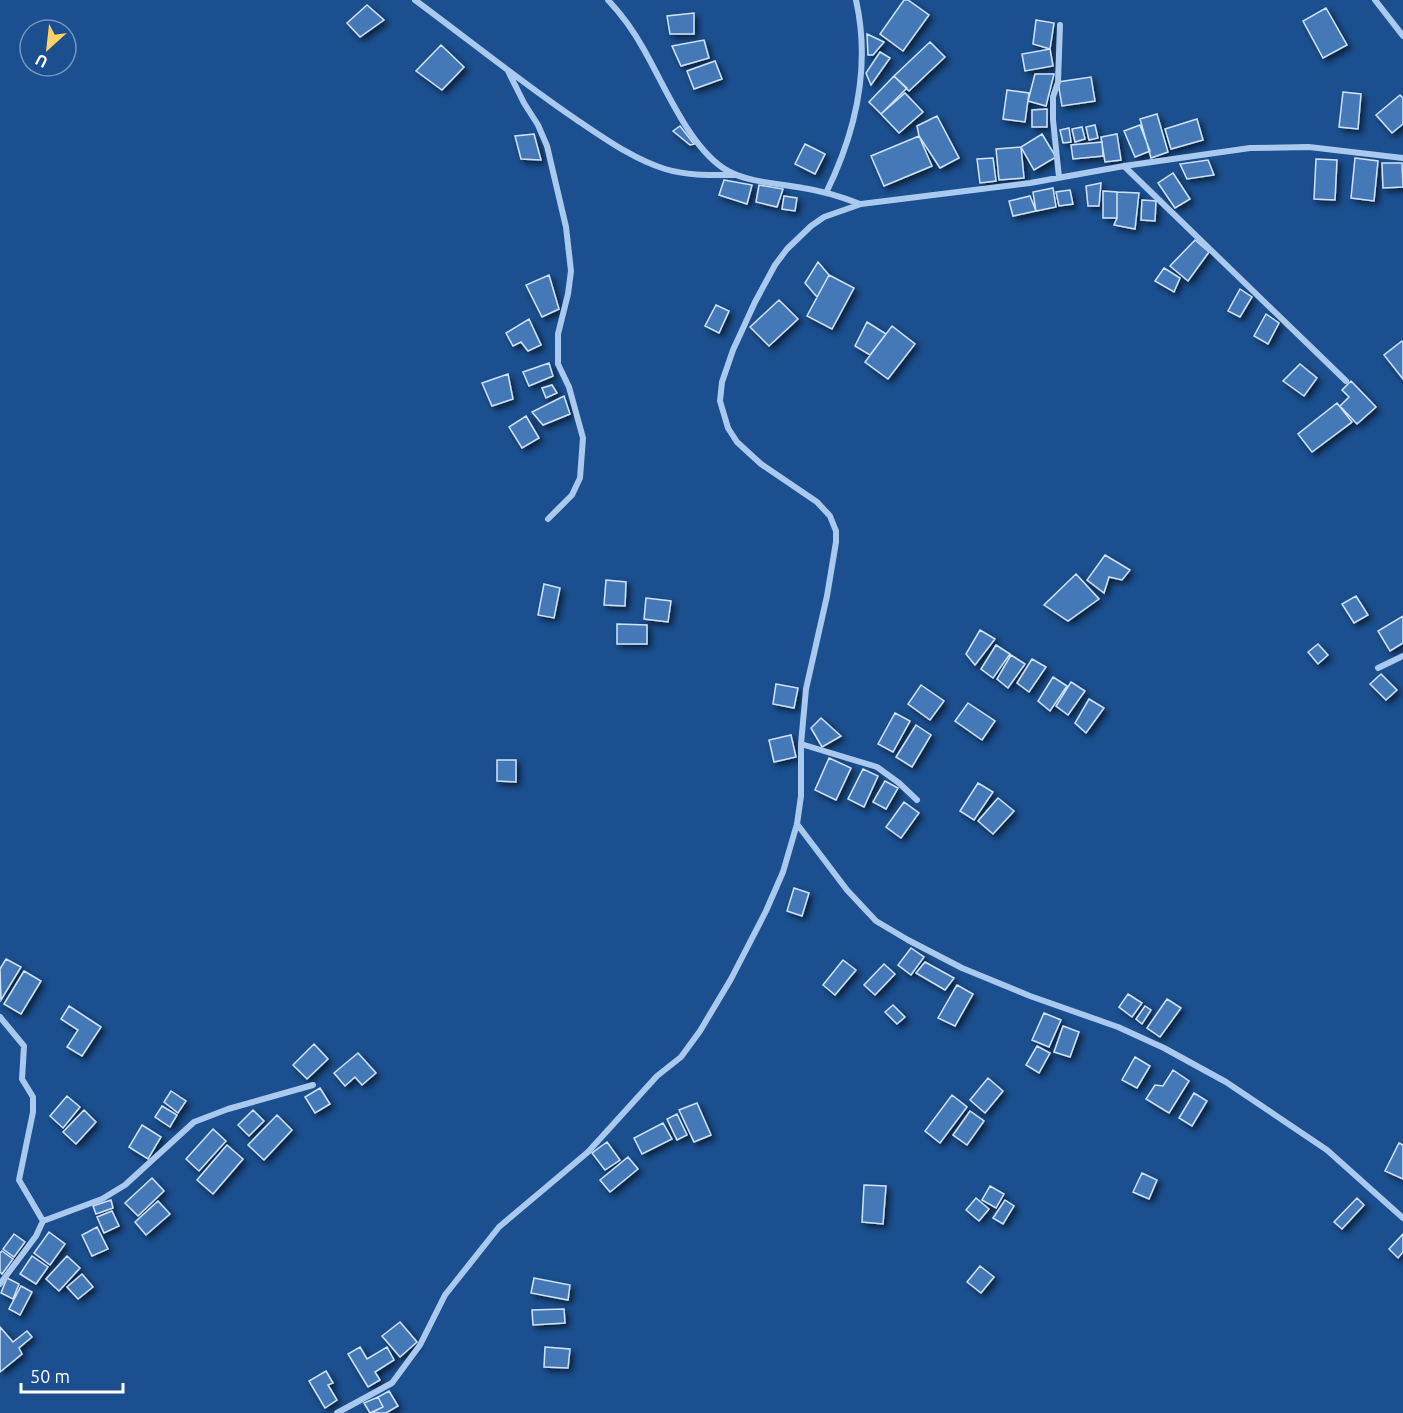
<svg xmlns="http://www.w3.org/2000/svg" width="1403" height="1413" viewBox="0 0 1403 1413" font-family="Ubuntu,sans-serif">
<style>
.building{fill:#4478b7;stroke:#cfe3fa;stroke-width:1.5;filter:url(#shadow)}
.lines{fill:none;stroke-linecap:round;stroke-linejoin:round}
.street{stroke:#a9c9ee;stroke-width:6}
</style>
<defs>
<filter id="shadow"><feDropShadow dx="3.5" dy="3.5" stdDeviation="3" flood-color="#0009"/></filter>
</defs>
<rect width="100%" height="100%" fill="#1b4f8f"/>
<path class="building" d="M904,0H908L929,15L903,51L880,34Z
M367,5L384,20L360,37L347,23Z
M1326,8L1347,45L1323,58L1303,21Z
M694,13V34H670L667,16Z
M1036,20L1054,23L1050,49L1033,44Z
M867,34L884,42L873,55H868Z
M704,40L709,58L681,66L672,46Z
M930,42L945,57L909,91L894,76Z
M441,45L464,67L442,90L416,71Z
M1050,49L1053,66L1025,71L1022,54Z
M880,52L890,58L871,85L866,73Z
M715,61L722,79L694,89L687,71Z
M1035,74H1054L1046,106L1028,101Z
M894,76L907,88L881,114L869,102Z
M1091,77L1095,101L1062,106L1058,82Z
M1007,90L1029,93L1025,122L1003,119Z
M1343,92L1361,94L1358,129L1339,127Z
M905,93L923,112L899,133L881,114Z
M1400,95L1403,98V124L1392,133L1376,115Z
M1047,109V127H1032V110Z
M1157,114L1168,152L1151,158L1140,119Z
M937,116L959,158L940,168L919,136L917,126Z
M1197,119L1203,140L1171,149L1165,129Z
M1095,125L1098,138L1089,140L1086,127Z
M1140,125L1150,151L1135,157L1124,131Z
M680,126L694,144L690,145L673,131Z
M1082,127L1085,139L1075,142L1072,129Z
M1069,128L1071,142L1063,143L1060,130Z
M534,134L541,160L521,159L515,136Z
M1042,134L1056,157L1034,170L1021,147Z
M1117,134L1121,160L1105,162L1101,137Z
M919,136L932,166L884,186L871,156Z
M1102,142L1103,156L1073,159L1071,145Z
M805,144L825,154L815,174L795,164Z
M1021,147L1024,178L999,180L996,149Z
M993,158L996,181L980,183L977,159Z
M1355,158L1378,161L1374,201L1351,198Z
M1316,159L1337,160L1335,200L1314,199Z
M1208,160L1214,175L1187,179L1180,164Z
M1382,163H1402L1403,187L1383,188Z
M1173,173L1190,199L1175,208L1158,183Z
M724,180L752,185L747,204L719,195Z
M1101,183L1099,206H1088L1086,186Z
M759,185L783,189L777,207L756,202Z
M1053,188L1056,207L1036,211L1033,192Z
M1070,190L1073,204L1059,206L1056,192Z
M1103,191L1117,192V218H1103Z
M1117,192L1139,193L1135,229L1114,225L1117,218Z
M784,196L797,198L795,211L782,209Z
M1030,196L1036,211L1013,216L1009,201Z
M1142,200L1156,201L1155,221L1141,220Z
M1195,240L1209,252L1188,281L1170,266Z
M818,262L829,275L817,297L805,283Z
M1164,268L1180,278L1174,292L1155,281Z
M549,275L559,309L542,317L526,285Z
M829,275L854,288L832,329L807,316Z
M1240,289L1252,297L1240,317L1228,311Z
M779,300L798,319L769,346L750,327Z
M716,305L729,311L719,333L705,326Z
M1266,314L1279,323L1268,344L1254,336Z
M529,319L541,345L528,351L521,342L513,346L506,333Z
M867,322L886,334L870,355L855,346Z
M892,326L915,344L888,379L865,362Z
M1402,341L1403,342V379L1384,355Z
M549,363L553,376L529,386L523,372Z
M1300,364L1317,378L1304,396L1283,381Z
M508,374L513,399L492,406L482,383Z
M1351,381L1376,407L1357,424L1340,406L1349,397L1342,390Z
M552,385L557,393L546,398L542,388Z
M564,396L570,414L543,425L532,412Z
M1337,403L1352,422L1312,452L1298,434Z
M526,416L539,438L522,448L509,427Z
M1105,555L1130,570L1122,580L1109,577L1104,593L1087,580Z
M1076,574L1099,599L1068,621L1044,605Z
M606,580L626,582L625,606L604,605Z
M544,584L560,588L554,618L538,615Z
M1356,596L1368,615L1354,623L1342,604Z
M646,598L671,601L668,622L644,619Z
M1403,616V643L1390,651L1378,631Z
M617,624L647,625V644H617Z
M980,630L995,639L975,665L966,654Z
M1318,644L1328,655L1318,664L1308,652Z
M996,645L1010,654L993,678L981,669Z
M1011,655L1025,664L1008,688L997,679Z
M1032,659L1046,667L1029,692L1017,683Z
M1381,674L1397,690L1386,700L1370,684Z
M1053,677L1067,686L1050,711L1038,701Z
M1071,682L1085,691L1068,715L1056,706Z
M776,684L798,688L794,708L773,704Z
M921,685L944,701L930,720L908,704Z
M1089,699L1104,708L1086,733L1075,723Z
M968,703L995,721L982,740L955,721Z
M895,713L910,721L893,752L878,744Z
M821,718L841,736L822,747L811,728Z
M916,725L931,735L912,767L896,757Z
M791,735L796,757L774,762L769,740Z
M829,758L851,768L836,800L815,790Z
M497,760H516V782L497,781Z
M863,769L878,776L864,807L848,799Z
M885,781L898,788L886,809L873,802Z
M978,783L993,792L974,820L960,811Z
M998,798L1014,811L993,834L978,821Z
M904,802L919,813L901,838L886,827Z
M794,888L809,893L802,916L787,911Z
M911,948L924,957L911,975L898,965Z
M6,959L21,967L1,1000L0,969Z
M843,960L856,970L835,995L823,985Z
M925,962L954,978L945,990L916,973Z
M884,964L895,974L875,995L864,985Z
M24,971L41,981L21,1014L4,1004Z
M957,985L973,994L955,1026L938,1018Z
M1128,994L1142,1003L1132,1017L1119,1007Z
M1167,999L1181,1008L1160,1037L1147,1028Z
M893,1005L905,1017L897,1024L885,1012Z
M69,1006L101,1027L82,1056L67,1047L78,1030L61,1019Z
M1145,1006L1151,1010L1142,1024L1136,1019Z
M1044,1013L1061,1020L1049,1047L1032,1040Z
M1063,1026L1079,1032L1070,1057L1054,1052Z
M314,1044L328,1059L307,1079L293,1065Z
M1037,1046L1050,1053L1039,1073L1026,1065Z
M358,1053L376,1073L362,1085L355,1077L345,1086L334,1073Z
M1135,1057L1150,1066L1137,1088L1122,1080Z
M1173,1070L1189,1081L1169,1113L1146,1099L1155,1085L1163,1086Z
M988,1078L1003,1091L985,1113L970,1100Z
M320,1088L330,1104L315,1113L305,1097Z
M171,1091L186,1101L178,1113L164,1102Z
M1194,1093L1207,1101L1192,1126L1179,1118Z
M952,1095L967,1107L940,1143L925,1131Z
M67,1096L80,1107L63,1128L50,1116Z
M697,1103L711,1135L694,1142L679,1110Z
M162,1106L177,1115L170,1127L155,1117Z
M84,1110L96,1122L76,1144L63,1132Z
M253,1110L264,1121L249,1136L238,1125Z
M970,1111L984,1121L967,1145L953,1135Z
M677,1114L687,1135L677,1140L667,1119Z
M277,1115L292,1130L264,1160L248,1145Z
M663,1123L672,1139L642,1154L634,1138Z
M142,1125L161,1137L148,1159L129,1147Z
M213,1129L226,1141L199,1171L186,1159Z
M607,1142L620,1160L605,1170L592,1153Z
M1399,1143L1403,1145V1179L1385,1171Z
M227,1145L243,1159L213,1194L197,1180Z
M628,1157L638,1169L610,1192L600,1180Z
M1142,1173L1157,1180L1149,1199L1133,1192Z
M152,1178L164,1191L138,1216L125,1203Z
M864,1185L886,1186L883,1224L862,1222Z
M990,1186L1004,1194L996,1208L982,1200Z
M976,1198L989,1209L979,1221L966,1210Z
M1357,1198L1364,1205L1342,1229L1334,1222Z
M111,1200L113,1208L96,1214L93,1206Z
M1005,1200L1014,1206L1003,1224L993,1218Z
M158,1201L170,1214L146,1235L135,1222Z
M112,1211L119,1226L104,1233L97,1217Z
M97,1227L108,1249L92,1256L82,1235Z
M49,1232L65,1244L50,1265L34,1253Z
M14,1234L25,1242L14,1257L3,1249Z
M1403,1234V1252L1398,1258L1389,1249Z
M2,1251L13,1259L2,1274L0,1272V1253Z
M32,1256L48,1267L36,1284L20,1274Z
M67,1256L80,1268L59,1291L46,1279Z
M980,1266L994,1277L981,1293L967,1282Z
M82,1274L93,1287L78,1299L67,1287Z
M7,1278L19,1284L13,1299L1,1293Z
M534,1278L570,1285L568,1300L531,1293Z
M21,1286L32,1292L20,1315L9,1309Z
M564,1309L565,1323L533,1325L532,1310Z
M400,1322L417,1342L400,1357L382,1336Z
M0,1327L13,1342L27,1331L32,1337L19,1348L22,1354L0,1372Z
M360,1347L367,1359L387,1347L394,1360L375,1372L380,1380L368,1387L348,1354Z
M545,1347L570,1349L568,1368L544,1367Z
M326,1371L333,1383L328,1385L337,1400L325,1408L309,1381Z
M389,1391L398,1406L386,1413H371L383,1407L378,1397Z
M378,1397L383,1407L370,1413L364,1403Z"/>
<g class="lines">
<path class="street" d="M415,0C469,40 521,82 577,120C604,138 633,159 665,169C688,176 713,175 737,175
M608,0C622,15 633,30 643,48C664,84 690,150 728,171C750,183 778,183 803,188C823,191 842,197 860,204
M1375,0L1403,36
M508,71L524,103L538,125L547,146L566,227L571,271L568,294L558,334V364L569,387L583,438L580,478L572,495L548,519
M1124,166L1346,381
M1059,177L1053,120V97L1058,82L1060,25
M826,193C856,132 871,67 856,0
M1378,668L1403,656
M801,744L877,767L899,783L917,800
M797,824L847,890L876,921L908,940L962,968L1030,996L1118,1027L1164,1048L1226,1082L1327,1150L1403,1218
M0,1017L24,1046L22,1079L33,1097V1112L19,1180L43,1221L36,1236L0,1284
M43,1221L102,1199L125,1185L194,1122L228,1109L313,1085
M337,1413L392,1383L420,1345L445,1295L499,1227L588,1152L657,1076L681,1057L700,1031L731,979L766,911L783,872L797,824L801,796V744L806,689L827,596L836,542V531L830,516L817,502L761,464L737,442L728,428L720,401L722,382L733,350L755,302L775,265L787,249L811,226L824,217L861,204L1030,183L1124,166L1250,148L1309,147L1403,158"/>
</g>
<g transform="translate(48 48) rotate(207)"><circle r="28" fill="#1b4f8f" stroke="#7695bc" stroke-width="1.5"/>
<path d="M0-4.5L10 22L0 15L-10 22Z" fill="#ffd166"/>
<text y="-9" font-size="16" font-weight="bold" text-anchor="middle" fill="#ffffff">U</text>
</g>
<path d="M21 1383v9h102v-9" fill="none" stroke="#ffffff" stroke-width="3"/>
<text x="30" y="1383" font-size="18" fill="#ffffff" stroke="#1b4f8f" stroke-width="4.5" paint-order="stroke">50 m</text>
</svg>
